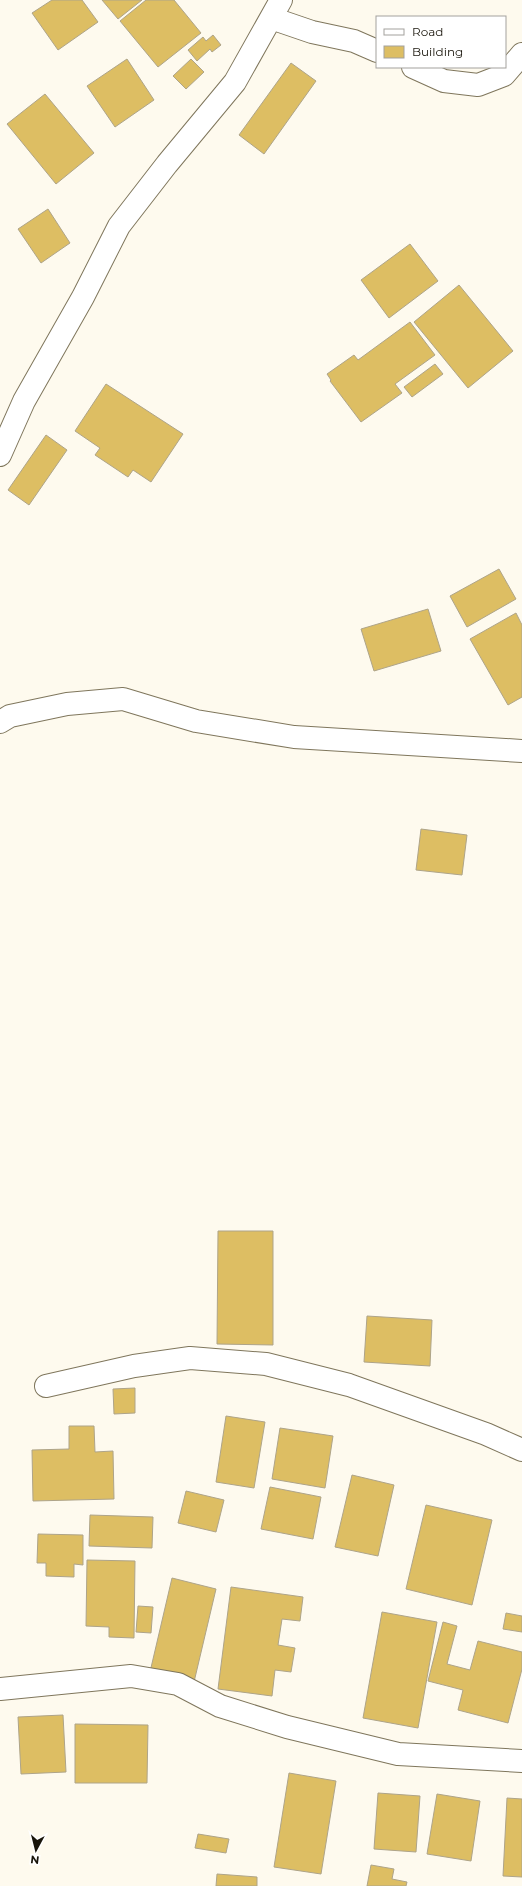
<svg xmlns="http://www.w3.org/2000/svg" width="522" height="1886" viewBox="0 0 522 1886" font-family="Montserrat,sans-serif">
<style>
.building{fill:#ddbe63;stroke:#aea489}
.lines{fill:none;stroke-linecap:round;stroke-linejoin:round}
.minor-casing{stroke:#7f765c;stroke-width:24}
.minor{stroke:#fff;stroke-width:22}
</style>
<rect width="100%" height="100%" fill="#fefaee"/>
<path class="building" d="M52,0H82L98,22L58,50L32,13Z
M102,0H142L118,19Z
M146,0H174L201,33L158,67L120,21Z
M213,35L221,45L212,52L210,49L197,61L188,50L203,37L206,41Z
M127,59L154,100L115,127L87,86Z
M191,59L204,72L186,89L173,76Z
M291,63L316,81L264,154L239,135Z
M45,94L94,153L56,184L7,124Z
M48,209L70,243L41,263L18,229Z
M410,244L438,281L389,318L361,280Z
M459,285L513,351L468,388L414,322Z
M410,322L435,355L395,384L402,393L361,422L330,381L331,380L327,374L354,355L358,360Z
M435,364L443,374L412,397L404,387Z
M106,384L183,434L151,482L133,470L128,477L95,455L100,448L75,431Z
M46,435L67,450L29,505L8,490Z
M499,569L516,599L467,627L450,596Z
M428,609L441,651L374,671L361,629Z
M516,613L522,625V697L508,705L470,639Z
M421,829L467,835L462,875L416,870Z
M218,1231H273V1345L217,1344Z
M367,1316L432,1320L430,1366L364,1362Z
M135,1388V1413L114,1414L113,1389Z
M226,1416L265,1422L254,1488L216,1482Z
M69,1426H94L95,1452L113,1451L114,1499L33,1501L32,1450L69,1449Z
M280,1428L333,1436L325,1488L272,1479Z
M352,1475L394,1485L378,1556L335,1547Z
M270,1487L321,1497L313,1539L261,1529Z
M186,1491L224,1500L216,1532L178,1523Z
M426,1505L492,1520L472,1605L406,1589Z
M90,1515L153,1517L152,1548L89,1546Z
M38,1534L83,1535V1565L74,1564V1577L46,1576V1563H37Z
M87,1560L135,1561L134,1638L109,1637V1627L86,1626Z
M172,1578L216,1589L194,1682L150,1672Z
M231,1587L303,1597L300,1621L282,1619L278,1645L295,1648L291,1672L275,1670L272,1696L218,1689Z
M138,1606L153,1607L151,1633L136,1632Z
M382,1612L437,1622L418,1728L363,1718Z
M506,1613L522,1616V1632L503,1629Z
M443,1622L457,1626L447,1664L470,1670L478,1641L522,1652V1669L508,1723L458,1710L463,1690L428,1681Z
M63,1715L66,1772L21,1774L18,1717Z
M75,1724L148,1725L147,1783H75Z
M289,1773L336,1781L321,1874L274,1867Z
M378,1793L420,1796L416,1852L374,1849Z
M437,1794L480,1801L471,1861L427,1854Z
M507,1798L522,1799V1877L503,1876Z
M198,1834L229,1839L226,1853L195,1848Z
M371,1865L394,1869L392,1879L407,1882L406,1886H367Z
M217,1874L257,1877V1886H216Z"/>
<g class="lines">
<g class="minor-casing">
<path id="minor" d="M271,18L312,32L354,41L377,51
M413,67L444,81L478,85L504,75L522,54
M0,455L24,401L83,297L119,226L167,164L235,82L281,0
M0,722L10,716L67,704L123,699L196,721L294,737L522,751
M46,1386L134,1366L190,1358L266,1364L349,1385L486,1434L522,1450
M0,1689L131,1676L178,1684L220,1706L287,1727L398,1754L522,1761"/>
</g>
<use href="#minor" class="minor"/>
</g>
<rect x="376" y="16" width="130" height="52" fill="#ffffff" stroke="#a3a19d"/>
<rect x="384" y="29" width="20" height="6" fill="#ffffff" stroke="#a3a19d"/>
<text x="412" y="36" font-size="12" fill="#19150b">Road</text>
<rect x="384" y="46" width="20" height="12" fill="#ddbe63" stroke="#a3a19d"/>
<text x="412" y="56" font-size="12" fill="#19150b">Building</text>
<g transform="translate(36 1850) rotate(187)" stroke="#ffffff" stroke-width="3" paint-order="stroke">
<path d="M0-3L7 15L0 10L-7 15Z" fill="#19150b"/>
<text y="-6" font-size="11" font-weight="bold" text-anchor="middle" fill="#19150b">N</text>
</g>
</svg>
